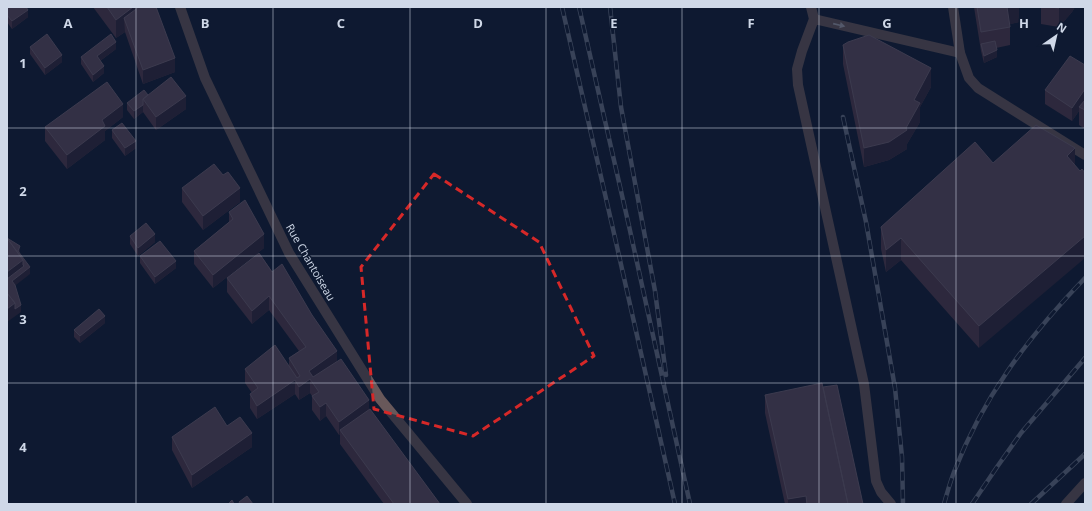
<svg xmlns="http://www.w3.org/2000/svg" width="1092" height="511" viewBox="0 0 1092 511" font-family="'Open Sans',sans-serif">
<style>
.lines{fill:none;stroke-linecap:round;stroke-linejoin:round}
.lane{stroke:#68585a;stroke-width:10}
.street{stroke:#68585a;stroke-width:10}
.rail-casing{stroke:#6a7488;stroke-width:4.5}
.rail{stroke:#0f1a31;stroke-width:3;stroke-dasharray:9;stroke-linecap:butt}
.wall{fill:#533b4c}
.shaded-wall{fill:#32273a}
.building{fill:#614c5d;stroke:#726272}
.oneway{fill:#a6a5af}
.marked{fill:none;stroke:#d62828;stroke-width:3;stroke-dasharray:8 5;stroke-linejoin:round}
.grid{fill:none;stroke:#cfd8e8;stroke-width:1;stroke-opacity:0.55}
.labels{text-anchor:middle;dominant-baseline:central;stroke-width:3;stroke-linejoin:round;paint-order:stroke}
.street-label{font-size:11px;fill:#cfd8e8;stroke:#0f1a31}
.grid-label{font-size:13px;text-anchor:middle;font-weight:bold;fill:#cfd8e8;stroke:#0f1a31;stroke-width:3;stroke-linejoin:round;paint-order:stroke}
</style>
<rect width="100%" height="100%" fill="#0f1a31"/>
<g class="lines">
<path class="lane" d="M811,7L814,19L960,53
M814,19L802,51L797,69L798,85L864,384L876,481L881,492L891,504
M1066,504L1085,483"/>
<path class="street" d="M180,7L205,78L289,253L380,399L467,504
M953,7L960,53L969,78L978,88L1085,155"/>
<g class="rail-casing">
<path id="rail" d="M562,7L613,229L675,504
M579,7L629,226L690,504
M610,7L621,107L655,291L666,375
M843,117L866,222L895,388L902,457L903,504
M944,504C947,493 950,483 954,472C967,439 987,401 1007,372C1030,338 1057,307 1085,278
M972,504L997,467L1021,433L1085,358
M1031,504L1085,454"/>
</g>
<use href="#rail" class="rail"/>
</g>
<path class="wall" d="M7,7L28,17L12,29L7,22Z
M93,7H156L175,72L143,84L125,32L116,38Z
M974,7H1019V22L1010,24V45L996,48L997,57L984,63L981,51Z
M1033,7H1075L1072,12L1059,27L1041,24V8Z
M843,45L931,87L920,107V122L907,144V149L889,160L864,167L843,64Z
M30,47L62,62L45,75L30,54Z
M116,49L100,61L104,73L93,82L81,64V57Z
M1085,65V129L1079,125V111L1072,121L1045,104V90Z
M148,95L186,109L156,130L143,112L134,119L127,110V103Z
M123,117L105,131V140L67,169L45,141V127Z
M112,130L136,148L125,156L112,138Z
M993,163L979,348L901,260L886,272L881,249V227Z
M182,188L240,202L203,230L182,202Z
M229,212L264,248L213,288L194,264V251L229,222Z
M130,236L155,242L138,256L130,244Z
M259,253L337,362L369,410L440,504H384L340,444V434L339,435L326,416L320,421L312,410V396L310,393L299,400L295,394L257,419L250,408V394L252,393L245,383V369L289,366V358L299,351L269,310L252,324L227,292V278Z
M140,256L176,268L155,284L140,263Z
M105,323L80,343L74,337V330Z
M823,387L863,504H785L765,413V395Z
M227,426L252,447L192,488L172,450V437Z"/>
<path class="shaded-wall" d="M133,7H153L124,18L125,32L116,38V20Z
M1007,7H1019V22L1007,25Z
M1060,7H1075L1072,12L1059,27V8Z
M28,10V17L12,29V21Z
M116,42V49L97,63V56Z
M997,50V57L984,63V56Z
M62,55V62L45,75V68Z
M175,58V72L143,84V70Z
M104,66V73L93,82V75Z
M931,68V87L920,107V122L907,144V149L889,160L864,167V148L906,128L914,100Z
M1085,89V103L1079,107V111L1072,121V108Z
M186,96V109L156,130V117Z
M123,104V117L105,131V140L67,169V155L102,120Z
M143,105V112L134,119V111Z
M136,141V148L125,156V148Z
M1075,148V171L1067,156Z
M240,188V202L203,230V216Z
M155,234V242L138,256V248Z
M264,234V248L213,288V275Z
M1085,236V258L979,348V326Z
M901,238V260L886,272V250Z
M20,246V253L18,258V251Z
M23,260V272L30,267V274L12,288L7,286V272Z
M176,261V268L155,284V277Z
M269,296V310L252,324V311Z
M15,303L21,305V312L7,322V309Z
M105,316V323L80,343V336Z
M337,351V365L310,379V393L299,400V387L309,371Z
M295,380V394L257,419V406Z
M369,400V413L340,430V434L339,435V422Z
M326,403V416L320,421V407Z
M252,433V447L192,488V475Z
M806,496V504H788V499Z"/>
<path class="building" d="M10,7H26L28,10L12,21L7,15V9Z
M107,7H133L116,20Z
M139,7H156L175,58L143,70L124,18Z
M977,7H1007L1010,27L981,32Z
M1050,7H1060L1059,8Z
M47,34L62,55L45,68L30,47Z
M111,34L116,42L97,56L104,66L93,75L81,57Z
M869,35L931,68L914,100L920,103L906,128L907,130L889,142L864,148L843,45L848,42Z
M995,41L997,50L984,56L981,44Z
M1070,56L1085,65V89L1072,108L1045,90Z
M171,77L186,96L156,117L143,99Z
M107,82L123,104L102,120L105,126L67,155L45,127Z
M144,90L148,95L143,99V105L134,111L127,103Z
M1085,100V110L1079,107Z
M122,123L136,141L125,148L112,130Z
M1036,125L1075,148L1067,156L1080,171L1082,169L1085,173V236L979,326L901,238L886,250L881,227L975,142L993,163Z
M214,164L223,175L228,172L240,188L203,216L182,188Z
M245,200L264,234L213,275L194,251L233,219L229,212Z
M146,223L155,234L138,248L130,236Z
M7,238L23,260L7,272Z
M7,238L20,246L18,251L30,267L12,281L15,285L21,305L15,309V303L7,293V279L24,266L23,265V260Z
M160,241L176,261L155,277L140,256Z
M259,253L272,272L282,264L312,315L337,351L309,371L313,377L341,359L369,400L339,422L326,403L320,407L312,396L319,392L310,379L299,387L295,380L257,406L250,394L258,388L245,369L275,345L297,378L300,376L289,358L306,347L269,296L252,311L227,278Z
M7,293L15,303L7,309Z
M99,309L105,316L80,336L74,330Z
M822,383L848,504H807L806,496L788,499L765,395Z
M837,385L863,504H848L823,387Z
M215,407L227,426L240,417L252,433L192,475L172,437Z
M370,409L440,504H394L340,430Z
M247,496L253,504H240L239,502Z
M232,500L234,504H228Z"/>
<defs><path id="oneway-solid" d="M-6-.8H1V-3.2L6.5 0L1 3.2V.8H-6Z"/></defs>
<use class="oneway" href="#oneway-solid" transform="translate(839 25) rotate(13)"/>
<path d="M0 0H1092V511H0ZM434,174L539,242L594,356L473,436L374,409L361,267Z" fill="#0f1a31" fill-opacity=".55" fill-rule="evenodd"/>
<path class="marked" d="M434,174L539,242L594,356L473,436L374,409L361,267Z"/>
<path class="grid" d="M136,7V504M273,7V504M410,7V504M546,7V504M682,7V504M819,7V504M956,7V504M7,128H1085M7,256H1085M7,383H1085"/>
<g class="labels">
<g class="street-label">
<text transform="translate(311 262) rotate(60)">Rue Chantoiseau</text>
</g>
</g>
<g class="grid-label">
<text x="68" y="28">A</text>
<text x="205" y="28">B</text>
<text x="341" y="28">C</text>
<text x="478" y="28">D</text>
<text x="614" y="28">E</text>
<text x="751" y="28">F</text>
<text x="887" y="28">G</text>
<text x="1024" y="28">H</text>
<text x="23" y="68">1</text>
<text x="23" y="196">2</text>
<text x="23" y="324">3</text>
<text x="23" y="452">4</text>
</g>
<rect width="1092" height="511" fill="none" stroke="#cfd8e8" stroke-width="16"/>
<g transform="translate(1056 36) rotate(34)" stroke="#0f1a31" stroke-width="3" paint-order="stroke">
<path d="M0-3L7 15L0 10L-7 15Z" fill="#cfd8e8"/>
<text y="-6" font-size="11" font-weight="bold" text-anchor="middle" fill="#cfd8e8">N</text>
</g>
</svg>
